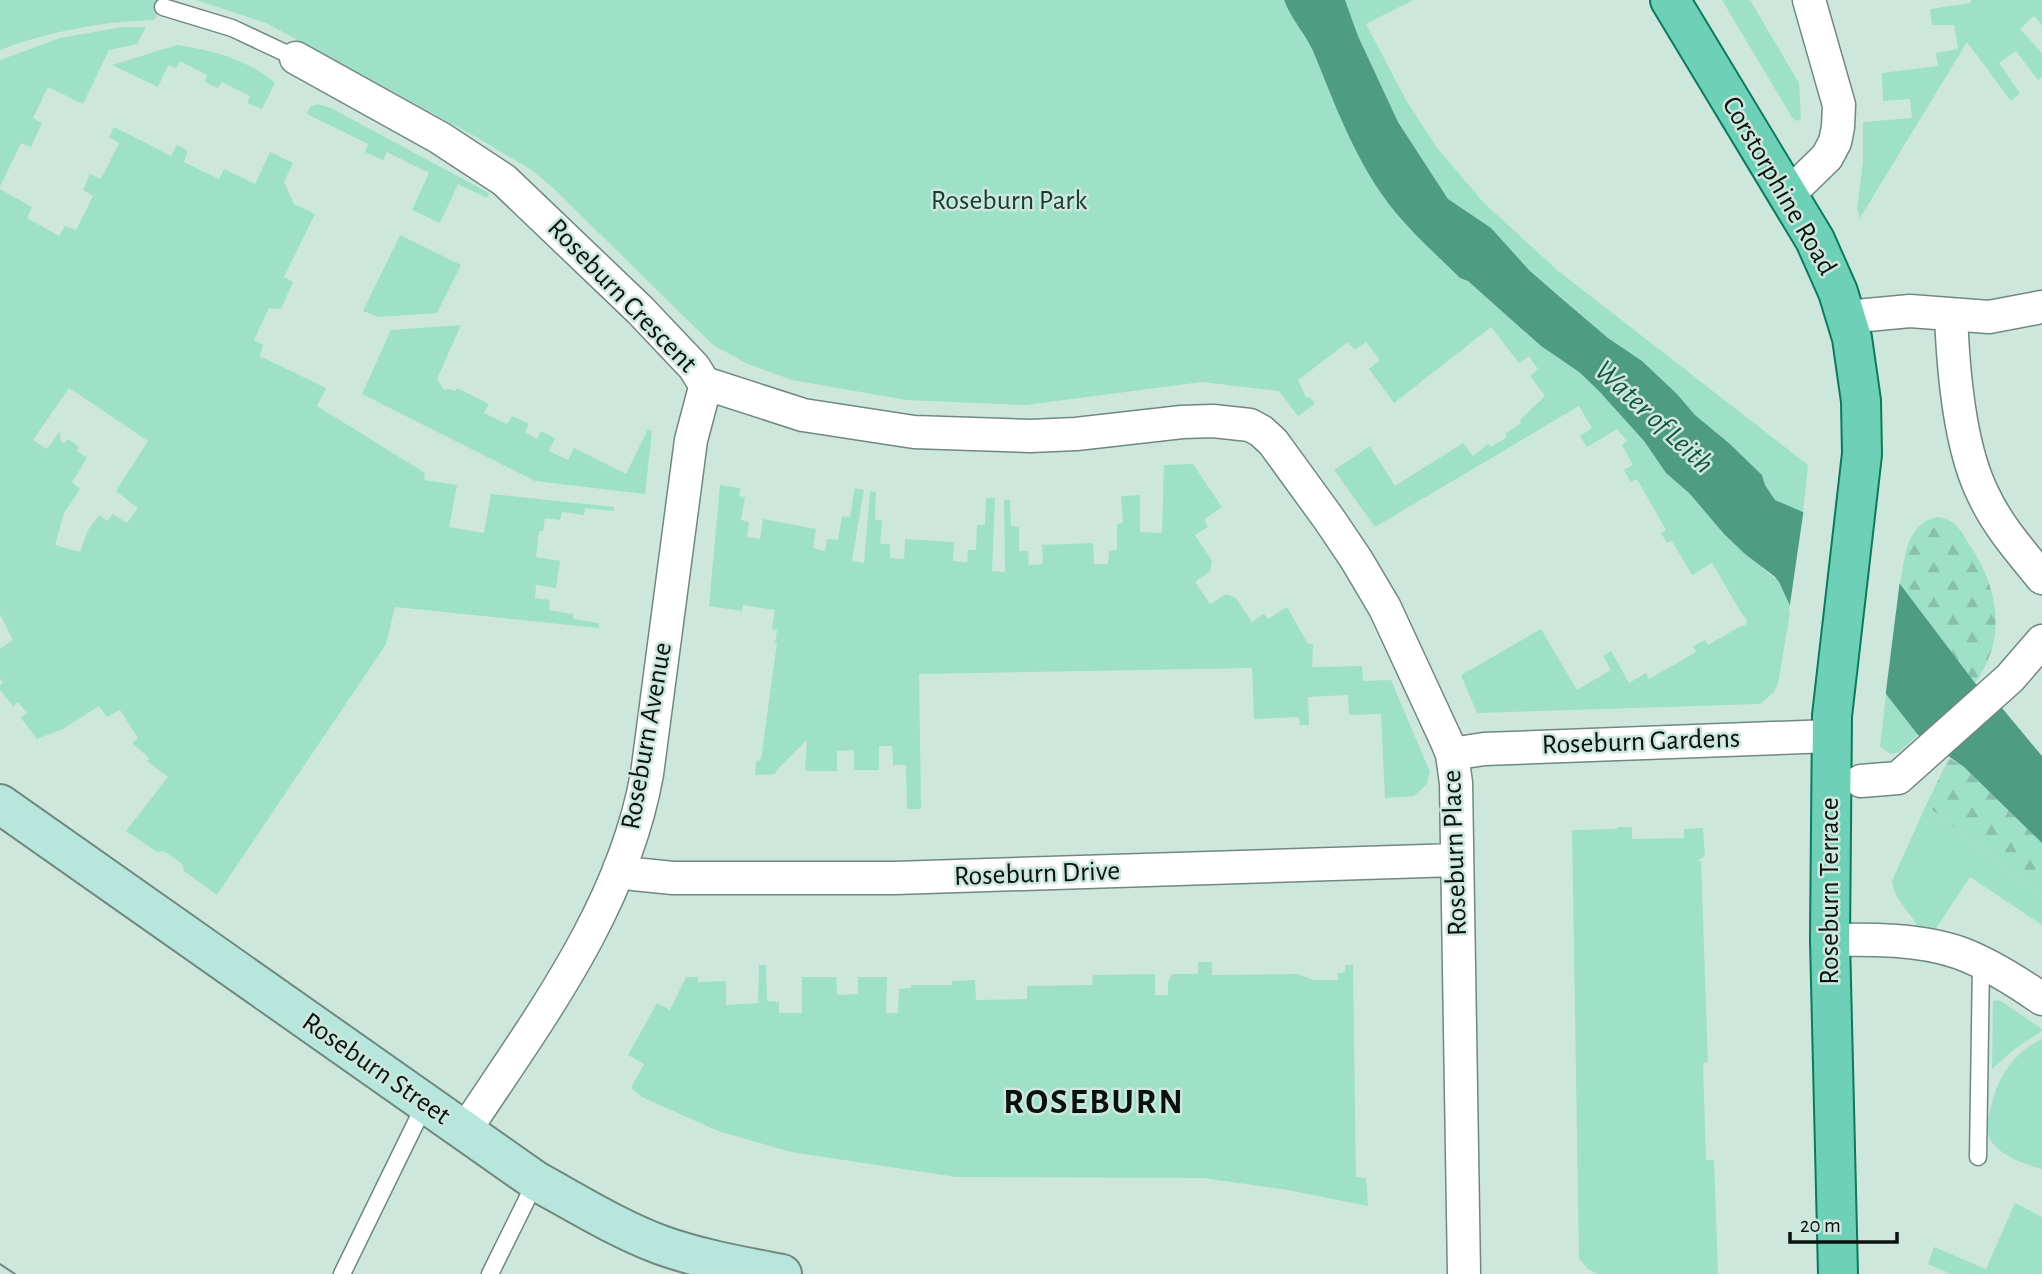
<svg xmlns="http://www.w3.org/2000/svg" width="2042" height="1274" viewBox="0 0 2042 1274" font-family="'Alegreya Sans',sans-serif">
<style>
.green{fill:#9fe1c8;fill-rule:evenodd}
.forest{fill:url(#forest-firs)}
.water{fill:#4e9d82}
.pier{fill:#cde7dd}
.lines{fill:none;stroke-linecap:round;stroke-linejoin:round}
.lane-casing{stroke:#71887f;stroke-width:19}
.street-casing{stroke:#71887f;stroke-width:35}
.secondary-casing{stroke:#71887f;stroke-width:42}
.primary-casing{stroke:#0d795e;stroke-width:42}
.lane{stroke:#fff;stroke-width:16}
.street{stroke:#fff;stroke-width:32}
.secondary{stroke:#b7e7dc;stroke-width:38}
.primary{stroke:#6fd0b8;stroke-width:38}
.tram{stroke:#73857f;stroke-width:2}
.labels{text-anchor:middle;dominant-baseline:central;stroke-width:5;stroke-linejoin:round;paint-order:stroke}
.street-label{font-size:28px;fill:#09120f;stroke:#cde7dd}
.park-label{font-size:28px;fill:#183c30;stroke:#cde7dd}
.water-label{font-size:30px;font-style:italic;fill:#135441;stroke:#cde7dd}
.district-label{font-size:35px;font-weight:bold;letter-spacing:2px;fill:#09120f;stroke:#cde7dd}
</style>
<defs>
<pattern id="forest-firs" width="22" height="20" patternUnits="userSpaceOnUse" patternTransform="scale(1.75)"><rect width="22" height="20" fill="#9fe1c8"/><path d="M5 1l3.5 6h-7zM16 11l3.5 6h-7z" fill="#88c0ab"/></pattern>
</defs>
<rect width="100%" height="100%" fill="#cde7dd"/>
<path class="green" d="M0,0H166L154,20C100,22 50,31 0,50Z
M196,0H1284C1291,19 1306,33 1313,51C1336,107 1357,166 1396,213C1415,236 1439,256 1460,278L1468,281L1541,346L1579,372L1598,390L1644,441L1666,473L1690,494L1724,534L1779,582L1791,608L1778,683L1774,692L1760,704L1477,713L1461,675L1541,629L1577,690L1611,670L1603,656L1611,651L1629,683L1646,673L1649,679L1696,652L1693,646L1705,640L1708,645L1739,627L1746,625L1747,619L1742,614L1712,563L1692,575L1672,541L1667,543L1661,533L1666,530L1637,479L1631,482L1624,470L1633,465L1622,445L1627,441L1617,429L1587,447L1580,436L1592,428L1579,406L1375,527L1334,470L1370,446L1395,486L1463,443L1473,456L1488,444L1491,447L1507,437L1505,434L1521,423L1520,420L1545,396L1530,376L1538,369L1529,356L1519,363L1491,327L1394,403L1369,369L1380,360L1366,342L1355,350L1348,342L1298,380L1306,397L1311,398L1315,404L1298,416L1279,391L1202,382L1026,405L906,400L792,380L748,364L713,345L551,186L533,171L478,138L266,23Z
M1345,0H1413L1366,24L1406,100L1438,149L1484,203L1557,270L1808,465L1803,512L1775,500L1765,485L1762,475L1730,444L1695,415L1677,394L1642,361L1608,338L1448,199L1398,122L1358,36Z
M1722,0H1750L1799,83L1801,119L1797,121L1793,119Z
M1971,0H2042V25L2034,16L2020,29L2042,53V77L2038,80L2016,51L1999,63L2020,93L2011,101L1967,42L1860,218L1857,209L1863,161V122L1912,118L1910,99L1883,101L1882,73L1938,66L1936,53L1958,49L1954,25H1932L1930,9L1971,3Z
M122,27H146L137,44L109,50L83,104L48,87L33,118L42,123L31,147L21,143L0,187V60L60,38Z
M177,45C212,50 247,59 275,83L262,109L247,103L250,96L222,82L218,88L205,82L207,75L180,61L176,68L168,65L158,87L112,65Z
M317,104L331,108L489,193L487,198L458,184L440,223L412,210L429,173L387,152L383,160L365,152L368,144L307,114L310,107Z
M114,127L171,156L177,145L188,151L184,162L219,179L224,169L255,184L270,152L293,163L284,182L294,204L315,214L284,277L293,282L281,309L269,308L254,340L263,345L260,356L326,388L317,406L425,473L424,480L457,485L449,527L484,533L491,494L614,507V511L585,508L584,515L562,512L560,520L545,518L543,531H539L536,557L560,561L556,588L536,585L535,598L550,600L549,610L573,614V619L599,623V628L395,607L386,644L217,895L184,871L182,864L164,851L157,852L126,831L168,777L147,761L149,758L132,743L138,738L120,710L107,717L99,706L63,729L37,739L21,718L27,713L18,702L13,706L0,690V685L3,683L0,678V649L13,640L0,614V189L32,207L27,218L59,236L65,226L76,230L93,196L83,190L90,174L101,179L119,143L109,137ZM69,388L148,441L116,491L138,508L127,523L113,514L107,521L99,515L88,530L80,552L55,545L64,513L80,489L72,482L87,458L77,451L79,447L68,439L64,444L60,440V431L47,449L33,440Z
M400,235L461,265L437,313L379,317L363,311Z
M461,325L437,379L444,390L449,389L455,391L457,388L489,404L484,413L507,424L512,416L529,424L525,432L537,439L541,431L555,438L549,451L568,460L574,448L626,474L648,429L652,431L645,494L535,481L362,394L391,330Z
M1193,464L1222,507L1204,519L1208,527L1195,535L1212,561L1210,571L1195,582L1210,604L1226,594L1236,598L1252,622L1264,614L1268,619L1287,607L1308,644H1313L1312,667L1362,666L1363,681L1391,680L1430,772L1426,785L1414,796L1385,798L1381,714L1349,715L1348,695L1308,697L1309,725H1300L1299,717L1254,719L1252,668L919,674L921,809H907L906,765H893L892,746H879V770H854V750L837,751V771H805L807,740L776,771L775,774L755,775L756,762L761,759L777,643H775L777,630L772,629L775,610L743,605L742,611L709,606L720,485L740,488L739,496L745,497L741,520L749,522L747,537L760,539L763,519L816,529L813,548L825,551L827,539L838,540L842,516L850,517L855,488L864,490L852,561L864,563L870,491L876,492L875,520H882L880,544H890V558L904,559L905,539L954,542L953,561L967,562L968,550H976L977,525H985L986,498H995L992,571L1005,572L1004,500H1010L1011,526L1019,527V551H1028L1029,565L1043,564L1042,545L1093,543L1094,564H1108L1109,551L1117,550V524L1123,523L1121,496L1140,495V532L1162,533L1164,465Z
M1886,694L1918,735L1899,752L1891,754L1880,747Z
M1926,805L2042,897V925L1970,877L1933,933L1920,931C1912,912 1895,903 1892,881Z
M1617,827H1632V839L1684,838V829L1703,828L1705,856L1697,861H1701L1708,1062L1703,1063L1706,1160H1714L1718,1274H1598L1588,1269L1579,1259L1572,830L1617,829Z
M1198,962H1212V975L1297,974L1314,980H1338V973L1345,972V965H1353L1356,1177L1366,1178L1368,1206L1288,1190L1203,1178L956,1177L791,1152L718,1131L642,1097L631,1088L644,1064L628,1055L657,1003L670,1010L686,977H698V982L726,981V1005L758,1003L759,965H766L767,1001L779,1002V1013H802V977H836L837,995L858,994V977H887L886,1013H898L899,989L911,988V985H952V981L975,980L976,1000L1027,999V986L1092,985L1093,975L1155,974V995H1168V983L1172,974H1198Z
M1999,1000L2042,1029V1031L2012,1051L1992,1069L1993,1001Z
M2042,1039V1169C2026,1165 1998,1155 1990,1139C1985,1129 1988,1118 1991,1107C1998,1077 2013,1053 2042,1039Z
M2015,1203L2042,1217V1274H1951L1928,1264L1934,1247L1986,1269Z"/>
<path class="forest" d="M1937,517C1956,519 1961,531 1971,547C1999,590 2007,639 1975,683L1900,584C1905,558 1906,523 1937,517Z
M1949,758L1964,767L2042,843V897L1926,805Z"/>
<path class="water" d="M1284,0H1345L1358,36L1398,122L1448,199L1491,228L1529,270L1567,303L1608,338L1642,361L1677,394L1695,415L1730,444L1762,475L1765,485L1775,500L1803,512L1900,584L1975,683L2002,708L2042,756V843L1964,767L1918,735L1886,694L1791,608L1779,582L1774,576L1745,554L1724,534L1690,494L1666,473L1644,441L1598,390L1579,372L1541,346L1468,281L1460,278C1439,257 1415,236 1396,213C1357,166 1336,107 1313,51C1305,33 1291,19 1284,0Z"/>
<path class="pier" d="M1804,508L1900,580L1885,699L1789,611Z"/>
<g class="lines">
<g class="lane-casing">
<path id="lane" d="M163,7L232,28L296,58
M1978,1157L1981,964
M342,1274L425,1104
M490,1274L536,1181"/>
</g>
<g class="street-casing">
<path id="street" d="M296,58L440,138L504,180L640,310L694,367L704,383L803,415L914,432L1030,436L1076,434L1182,422L1213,421L1250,425L1261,431L1273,442L1329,519L1356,559L1385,608L1447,742L1452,754L1456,783L1464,1274
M1787,196L1827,157L1835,142L1838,127L1839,105L1809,0
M1951,314C1953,368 1959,446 1983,494C1997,525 2021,552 2042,578
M1846,317L1910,311L1989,317L2042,307
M1452,754L1484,749L1830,736
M1861,781L1898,778L2010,678L2042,641
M619,869L633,874L673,878H895L1456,860
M1830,940C1871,939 1921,939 1960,953C1987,963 2019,983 2042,999
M464,1132C537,1021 623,909 647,774L691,440L704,391V383"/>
</g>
<g class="secondary-casing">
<path id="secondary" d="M0,804L536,1181C576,1203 618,1229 661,1245C700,1259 741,1266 782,1274"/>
</g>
<g class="primary-casing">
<path id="primary" d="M1670,0L1815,240L1838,292L1852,338L1861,401L1862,454L1832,716L1830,940L1838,1274"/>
</g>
<use href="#lane" class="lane"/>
<use href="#street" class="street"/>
<use href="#secondary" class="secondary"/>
<use href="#primary" class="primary"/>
<path class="tram" d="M0,1264L15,1274"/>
</g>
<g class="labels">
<g class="street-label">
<text transform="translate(1779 186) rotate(60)">Corstorphine Road</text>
<text transform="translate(622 296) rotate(46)">Roseburn Crescent</text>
<text transform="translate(647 736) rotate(-80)">Roseburn Avenue</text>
<text transform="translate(1641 742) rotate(-2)">Roseburn Gardens</text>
<text transform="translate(1455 853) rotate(-92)">Roseburn Place</text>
<text transform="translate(1037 874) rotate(-2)">Roseburn Drive</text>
<text transform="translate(1830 891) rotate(-90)">Roseburn Terrace</text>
<text transform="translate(376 1069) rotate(35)">Roseburn Street</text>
</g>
<g class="park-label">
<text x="1009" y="201">Roseburn Park</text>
</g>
<g class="water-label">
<text transform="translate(1654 417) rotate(43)">Water of Leith</text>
</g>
<g class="district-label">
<text x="1094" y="1102">ROSEBURN</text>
</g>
</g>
<path d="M1790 1232v10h107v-10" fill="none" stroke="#09120f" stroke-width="3.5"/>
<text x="1800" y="1232" font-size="21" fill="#09120f" stroke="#cde7dd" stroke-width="5" paint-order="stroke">20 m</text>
</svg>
